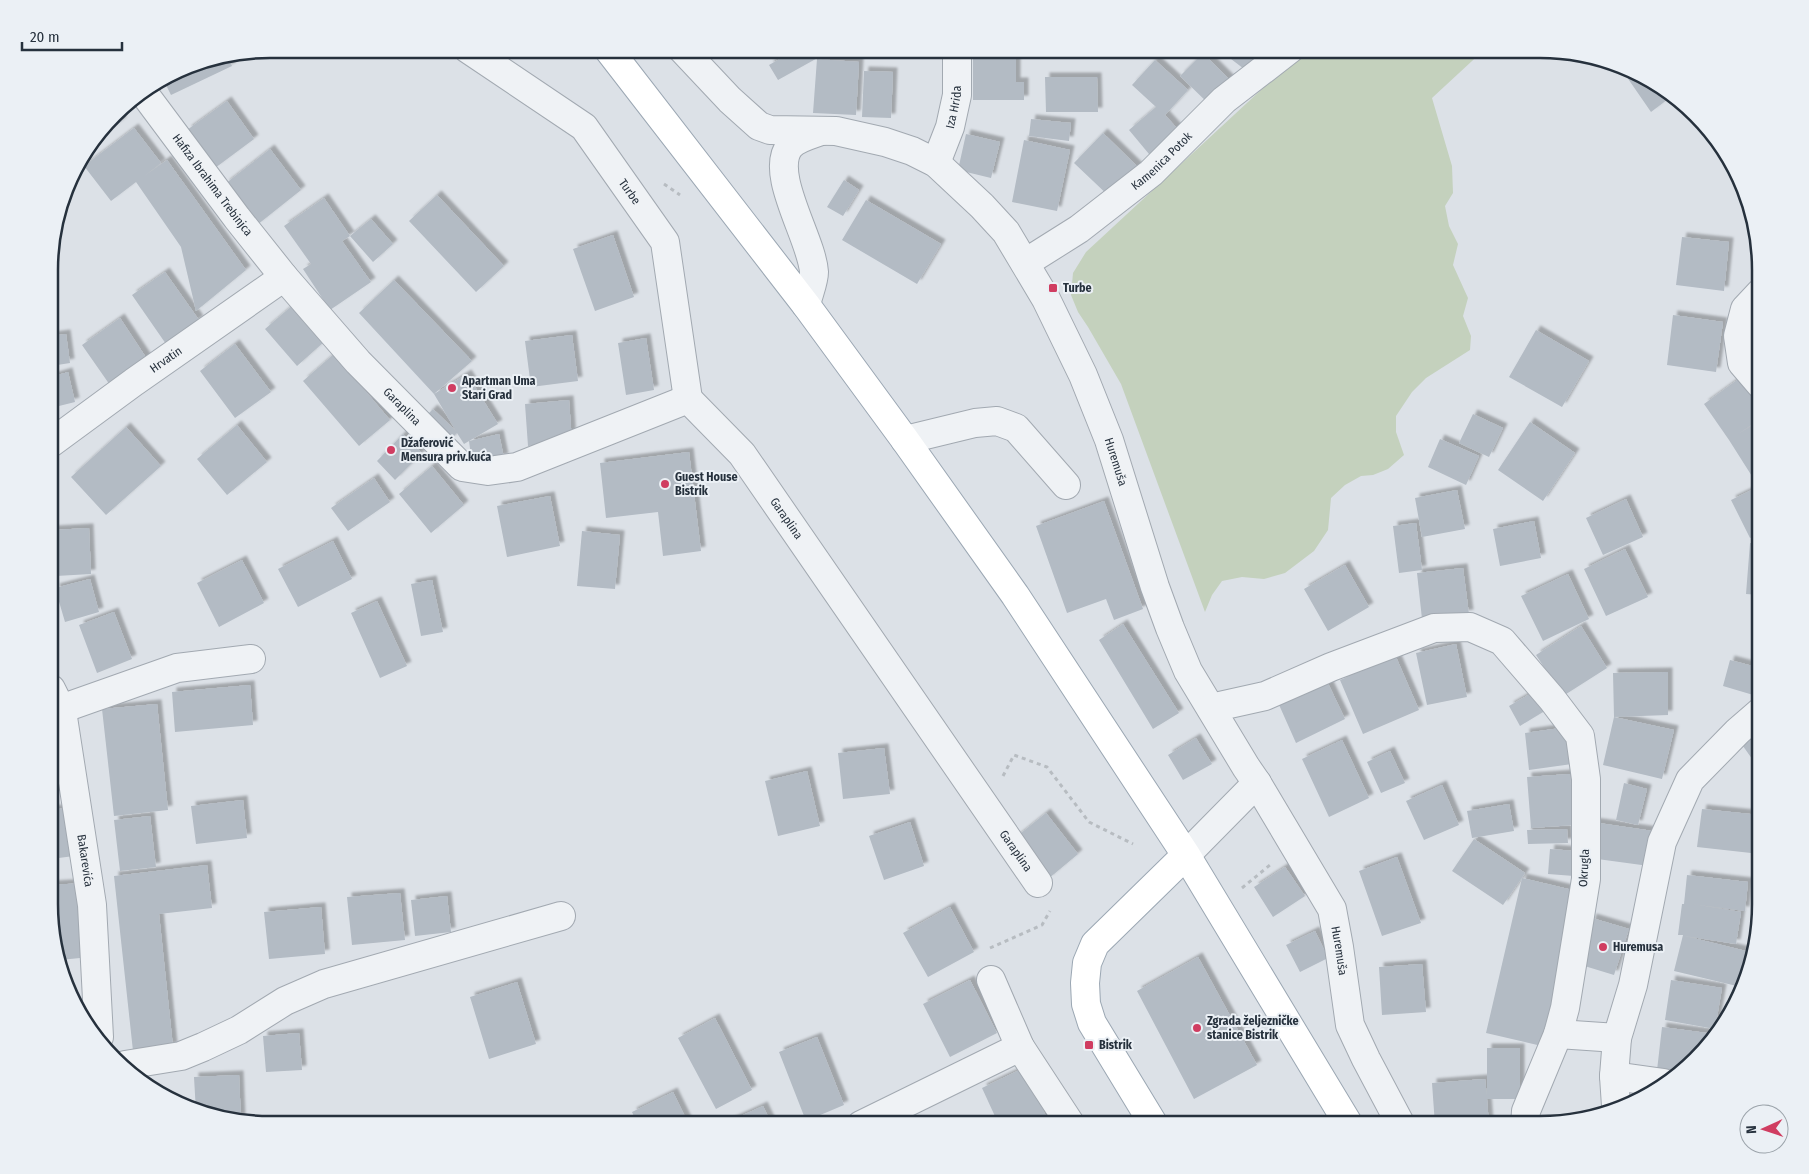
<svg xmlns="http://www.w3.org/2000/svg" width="1809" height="1174" viewBox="0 0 1809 1174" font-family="'Fira Sans Condensed',sans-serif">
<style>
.green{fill:#c4d1bd}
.building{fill:#b3bbc4;filter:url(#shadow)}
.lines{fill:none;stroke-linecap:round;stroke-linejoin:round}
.minor-casing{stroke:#a2a9b1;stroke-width:30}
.major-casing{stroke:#9ba7b3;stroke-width:30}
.path{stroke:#b7bcc1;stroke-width:3;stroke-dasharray:4 4;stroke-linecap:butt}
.minor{stroke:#eff2f5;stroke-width:28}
.major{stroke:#fff;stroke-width:28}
.poi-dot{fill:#d03d61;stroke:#ebf0f5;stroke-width:2}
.labels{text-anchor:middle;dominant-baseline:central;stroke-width:4;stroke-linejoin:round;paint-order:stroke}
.street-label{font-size:12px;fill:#26313d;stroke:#ebf0f5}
.poi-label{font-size:12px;font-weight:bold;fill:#26313d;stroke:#ebf0f5;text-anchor:start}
.rim{fill:none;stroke:#26313d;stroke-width:2.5}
</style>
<defs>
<filter id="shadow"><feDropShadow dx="4.5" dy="-4.5" stdDeviation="1" flood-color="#0004"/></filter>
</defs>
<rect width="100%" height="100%" fill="#dce1e7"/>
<path class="green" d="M1313,49H1485L1432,98L1452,166L1453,193L1445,206L1449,226L1458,244L1453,265L1468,298L1463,316L1471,336L1470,350L1426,378L1412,392L1396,416V432L1404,455L1388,469L1373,475L1361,476L1345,485L1331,498L1328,530L1314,551L1285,573L1264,579L1242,577L1222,581L1212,595L1205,612L1121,384L1088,327L1078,312L1071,295L1073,273L1086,252L1275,77Z"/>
<path class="building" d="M797,49H817L821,56L778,80L769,65Z
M1019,49H1055V58H1019Z
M1218,49H1265L1248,72Z
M1203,53L1234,84L1212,107L1180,76Z
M1585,56L1594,58L1601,59L1591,65Z
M228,57L232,66L171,95L163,79L185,65Z
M973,58L1016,59V82H1024V100H973Z
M817,59L859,62L856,115L813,113Z
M1155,60L1188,90L1165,115L1183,135L1154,160L1129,130L1156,107L1132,85Z
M1625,68L1662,86L1672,96L1651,112L1622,70Z
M864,71L893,72L891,118L862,117Z
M1045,77H1097L1098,112H1046Z
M227,101L254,139L215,168L187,130Z
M116,113L122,121L96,141H95Z
M1031,119L1071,123L1069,141L1029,136Z
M134,128L161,163L143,177L167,160L246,270L196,311L181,247L136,182L111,201L84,166Z
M1103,133L1141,170L1112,199L1074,163Z
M966,134L1000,142L991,178L958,170Z
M1024,140L1070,150L1057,211L1012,202Z
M270,149L301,190L257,225L225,184Z
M844,180L859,190L843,216L827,207Z
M437,195L504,266L476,292L409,221Z
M324,198L350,236L342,241L371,282L330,310L303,269L311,264L284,226Z
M866,200L941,244L917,284L842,240Z
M371,219L393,244L373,262L350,236Z
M613,235L634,297L595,311L573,249Z
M1682,237L1729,242L1724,291L1676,285Z
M165,272L199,320L166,344L132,295Z
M394,280L472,361L434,394L467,374L498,424L469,441L499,434L504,458L472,464L469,441L464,444L457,433L450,440L427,415L433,409L456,431L434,394L359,313Z
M293,305L325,341L297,366L265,329Z
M1673,315L1723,322L1716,372L1667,365Z
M120,318L149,362L112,388L82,345Z
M1536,330L1589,361L1562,407L1509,377Z
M66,334L70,363L51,366V336Z
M572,335L578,381L531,387L525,341Z
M646,338L654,390L626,395L618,343Z
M235,344L271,392L235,418L200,371Z
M334,354L390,420L359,446L303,381Z
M68,372L75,402L51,408V377Z
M1744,375L1760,397V419L1738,434L1760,421V478L1755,481L1729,440L1704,404Z
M569,400L572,442L528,446L525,404Z
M1473,414L1503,428L1489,457L1459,443Z
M1530,422L1575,453L1543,501L1498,470Z
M237,425L267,462L227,495L197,459Z
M126,427L161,466L106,515L71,477Z
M403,434L422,453L395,480L377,461Z
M1440,439L1479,456L1466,485L1428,467Z
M689,452L701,551L663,556L658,512L606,518L600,463Z
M432,466L464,505L431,533L399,494Z
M374,478L390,502L348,531L331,508Z
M1760,486V533L1750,538L1731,500Z
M1457,490L1465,529L1422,537L1415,498Z
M550,496L560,546L507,557L497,506Z
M1626,499L1643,537L1603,555L1586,518Z
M1104,501L1143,609L1114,620L1106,599L1067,613L1036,526Z
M1534,521L1541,558L1500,566L1493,529Z
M1416,523L1422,570L1399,573L1393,526Z
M89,528L91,574L56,576L53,530Z
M582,531L620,535L615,589L577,586Z
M333,541L352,579L298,607L278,569Z
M1750,543L1760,544V595L1746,594Z
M1625,549L1648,597L1606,616L1584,569Z
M242,560L264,603L219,627L197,583Z
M1345,565L1369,607L1328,631L1304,589Z
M1463,568L1469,614L1422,619L1417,573Z
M1568,574L1589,619L1543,641L1521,596Z
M90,579L99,612L65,622L55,588Z
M432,580L443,632L421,636L411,584Z
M1755,597H1760V630L1754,629Z
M377,601L407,666L380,678L351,613Z
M114,612L132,659L97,673L79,625Z
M1123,624L1179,713L1153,729L1099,640Z
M1581,626L1607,668L1563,696L1536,655Z
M1456,644L1467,697L1427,705L1416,653Z
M1396,657L1419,710L1363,734L1340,680Z
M1730,660L1760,668V697L1723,686Z
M1668,672V715L1614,717L1613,673Z
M1324,675L1345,719L1296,743L1276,698Z
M250,685L253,725L175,732L172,692Z
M1537,690L1548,709L1520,726L1509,706Z
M157,704L168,810L114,816L102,709Z
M1614,717L1674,730L1662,779L1603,765Z
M1760,724V760L1755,763L1738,739Z
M1568,727L1572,764L1529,770L1525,733Z
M1196,738L1212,764L1183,780L1168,755Z
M56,740L68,789L51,793V741Z
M1342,740L1369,798L1329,817L1302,759Z
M884,748L890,794L843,799L838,753Z
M1390,751L1405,783L1381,793L1367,762Z
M807,771L820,826L778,836L765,781Z
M1570,774L1574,825L1531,828L1527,777Z
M1624,783L1647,789L1638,825L1616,820Z
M1442,785L1459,825L1424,840L1406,801Z
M243,800L247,838L196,844L191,806Z
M1509,804L1514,831L1472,838L1467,811Z
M67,808L74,856L51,859V810Z
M1702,809L1760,815V854L1697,847Z
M1046,813L1078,854L1048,879L1015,838Z
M150,816L156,867L120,871L114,820Z
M910,822L924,866L884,880L869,836Z
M1592,822L1653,831L1649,866L1590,858Z
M1567,829L1568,843L1528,844L1527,830Z
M1474,839L1525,873L1503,905L1452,871Z
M1550,849L1575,851L1574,876L1548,874Z
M1397,857L1421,923L1382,936L1359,871Z
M207,865L212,908L159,914L173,1047L133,1051L114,876Z
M1285,867L1305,896L1273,917L1254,887Z
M1687,875L1748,882L1745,911L1692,904L1741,912L1736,944L1685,936L1750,952L1741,987L1674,971L1683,935H1678L1682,904H1684Z
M1522,878L1581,892L1546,1047L1486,1033Z
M84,883L90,957L60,960L51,933V885Z
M400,893L405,940L352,945L347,897Z
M447,896L451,932L415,936L411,900Z
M321,907L325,954L269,959L264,912Z
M950,907L974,952L928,977L903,933Z
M1592,918L1629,929L1614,975L1578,964Z
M1315,931L1328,958L1300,972L1286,945Z
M1198,957L1257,1065L1194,1099L1137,991Z
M1422,964L1426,1012L1382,1015L1379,967Z
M970,980L997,1033L950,1057L923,1004Z
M1671,980L1722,988L1715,1029L1665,1020Z
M517,982L536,1044L489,1059L470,997Z
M715,1018L752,1090L716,1109L678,1038Z
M1662,1027L1707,1033L1706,1043L1667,1080L1656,1079Z
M299,1033L302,1070L266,1072L263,1036Z
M817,1037L844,1105L806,1121L779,1052Z
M1487,1048H1520V1099H1487L1489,1125H1435L1432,1083L1485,1079L1487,1096Z
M1024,1068L1050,1125H999L982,1088Z
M239,1075L241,1121L196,1112L194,1077Z
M673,1092L689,1125H638L632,1112Z
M763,1106L772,1125H721Z"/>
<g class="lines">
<g class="minor-casing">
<g id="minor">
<path id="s1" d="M468,49L584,127L665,242L688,399"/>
<path id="s2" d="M682,49L730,100L759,126L770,130L836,131L885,142L912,151L936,163L982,206L1006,232L1046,299L1083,375L1109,440L1155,587L1170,628L1188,671L1246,767L1257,783L1332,909L1339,947L1350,1025L1366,1059L1401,1125"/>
<path id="s3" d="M143,92L237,218L284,277L358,362L462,467L488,471L517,467L688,399L742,454L1038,883"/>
<path id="s4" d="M936,163L950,127L957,95V49"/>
<path id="s5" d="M1025,263L1079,229L1151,173L1224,100L1290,49"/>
<path d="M1760,293L1745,309L1738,336L1742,363L1760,384"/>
<path d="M806,305C808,295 814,282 814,272C812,239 768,173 790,146C797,138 811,135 821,131"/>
<path d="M905,440L975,423L997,421L1016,428L1066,485"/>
<path id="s6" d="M51,443L134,382L284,277"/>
<path id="s7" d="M51,689L62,711L92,905L99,1037"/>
<path d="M1211,708L1265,696L1331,667L1434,628L1470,627L1502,641L1552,699L1580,736L1586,779V879L1565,1008L1558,1034L1526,1111L1525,1125"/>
<path d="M61,709L177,668L251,659"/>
<path d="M1186,855L1257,783"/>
<path d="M991,980L1020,1047L1071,1125"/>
<path d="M1558,1034L1617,1038"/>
<path d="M125,1065L181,1056L203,1047L239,1030L285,1001L324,984L561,916"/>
<path d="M1614,1076L1664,1083"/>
<path d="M1616,1106L1614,1076L1617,1038L1633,985L1662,842L1690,780L1738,731L1760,712"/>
<path d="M861,1125L1020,1047"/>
</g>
</g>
<g class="major-casing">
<path id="major" d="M608,49L806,305L905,440L1015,595L1186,855L1349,1125
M1154,1125L1092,1023L1086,1004L1085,983L1087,963L1095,944L1186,855"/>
</g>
<path class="path" d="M664,184L680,195
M1003,776L1014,755L1047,767L1089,822L1133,844
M1242,888L1270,865
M990,948L1042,925L1050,911"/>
<use href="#minor" class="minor"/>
<use href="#major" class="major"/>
</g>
<g class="poi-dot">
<rect x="1048" y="283" width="10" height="10" rx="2.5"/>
<circle cx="452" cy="388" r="5"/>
<circle cx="391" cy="450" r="5"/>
<circle cx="665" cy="484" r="5"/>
<circle cx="1603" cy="947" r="5"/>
<circle cx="1197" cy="1028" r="5"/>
<rect x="1084" y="1040" width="10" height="10" rx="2.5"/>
</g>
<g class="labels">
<g class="street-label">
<text stroke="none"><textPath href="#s4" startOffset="59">Iza Hrida</textPath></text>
<text stroke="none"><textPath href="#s5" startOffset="171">Kamenica Potok</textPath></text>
<text stroke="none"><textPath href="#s3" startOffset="116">Hafiza Ibrahima Trebinjca</textPath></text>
<text stroke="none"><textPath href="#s1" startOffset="219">Turbe</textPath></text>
<text stroke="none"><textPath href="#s6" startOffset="142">Hrvatin</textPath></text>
<text stroke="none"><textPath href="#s3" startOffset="408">Garaplina</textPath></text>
<text stroke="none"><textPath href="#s2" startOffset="646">Huremuša</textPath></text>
<text stroke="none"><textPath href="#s3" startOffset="888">Garaplina</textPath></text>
<text stroke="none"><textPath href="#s3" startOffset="1292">Garaplina</textPath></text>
<text stroke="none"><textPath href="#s7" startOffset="176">Bakarevića</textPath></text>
<text transform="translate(1584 868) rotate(-87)">Okrugla</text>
<text stroke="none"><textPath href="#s2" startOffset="1188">Huremuša</textPath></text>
</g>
<g class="poi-label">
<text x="1063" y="288">Turbe</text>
<text x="462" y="381">Apartman Uma<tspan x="462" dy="14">Stari Grad</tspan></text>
<text x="401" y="443">Džaferović<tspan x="401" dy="14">Mensura priv.kuća</tspan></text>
<text x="675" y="477">Guest House<tspan x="675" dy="14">Bistrik</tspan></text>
<text x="1613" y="947">Huremusa</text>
<text x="1207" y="1021">Zgrada željezničke<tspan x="1207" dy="14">stanice Bistrik</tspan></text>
<text x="1099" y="1045">Bistrik</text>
</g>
</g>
<path d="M0 0H1809V1174H0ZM270 58H1540A212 212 0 0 1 1752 270V904A212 212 0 0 1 1540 1116H270A212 212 0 0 1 58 904V270A212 212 0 0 1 270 58Z" fill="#ebf0f5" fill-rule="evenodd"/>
<path class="rim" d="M270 58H1540A212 212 0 0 1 1752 270V904A212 212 0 0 1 1540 1116H270A212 212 0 0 1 58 904V270A212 212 0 0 1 270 58Z"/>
<g transform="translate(1764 1129) rotate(267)"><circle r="24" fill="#ebf0f5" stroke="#9ca4ab"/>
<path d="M0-4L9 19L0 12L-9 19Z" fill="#d03d61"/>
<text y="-8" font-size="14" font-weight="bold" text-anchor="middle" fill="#26313d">N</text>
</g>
<path d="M22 42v8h100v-8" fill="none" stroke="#26313d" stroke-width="2.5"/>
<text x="30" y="42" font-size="15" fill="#26313d" stroke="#ebf0f5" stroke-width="4" paint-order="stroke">20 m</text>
</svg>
